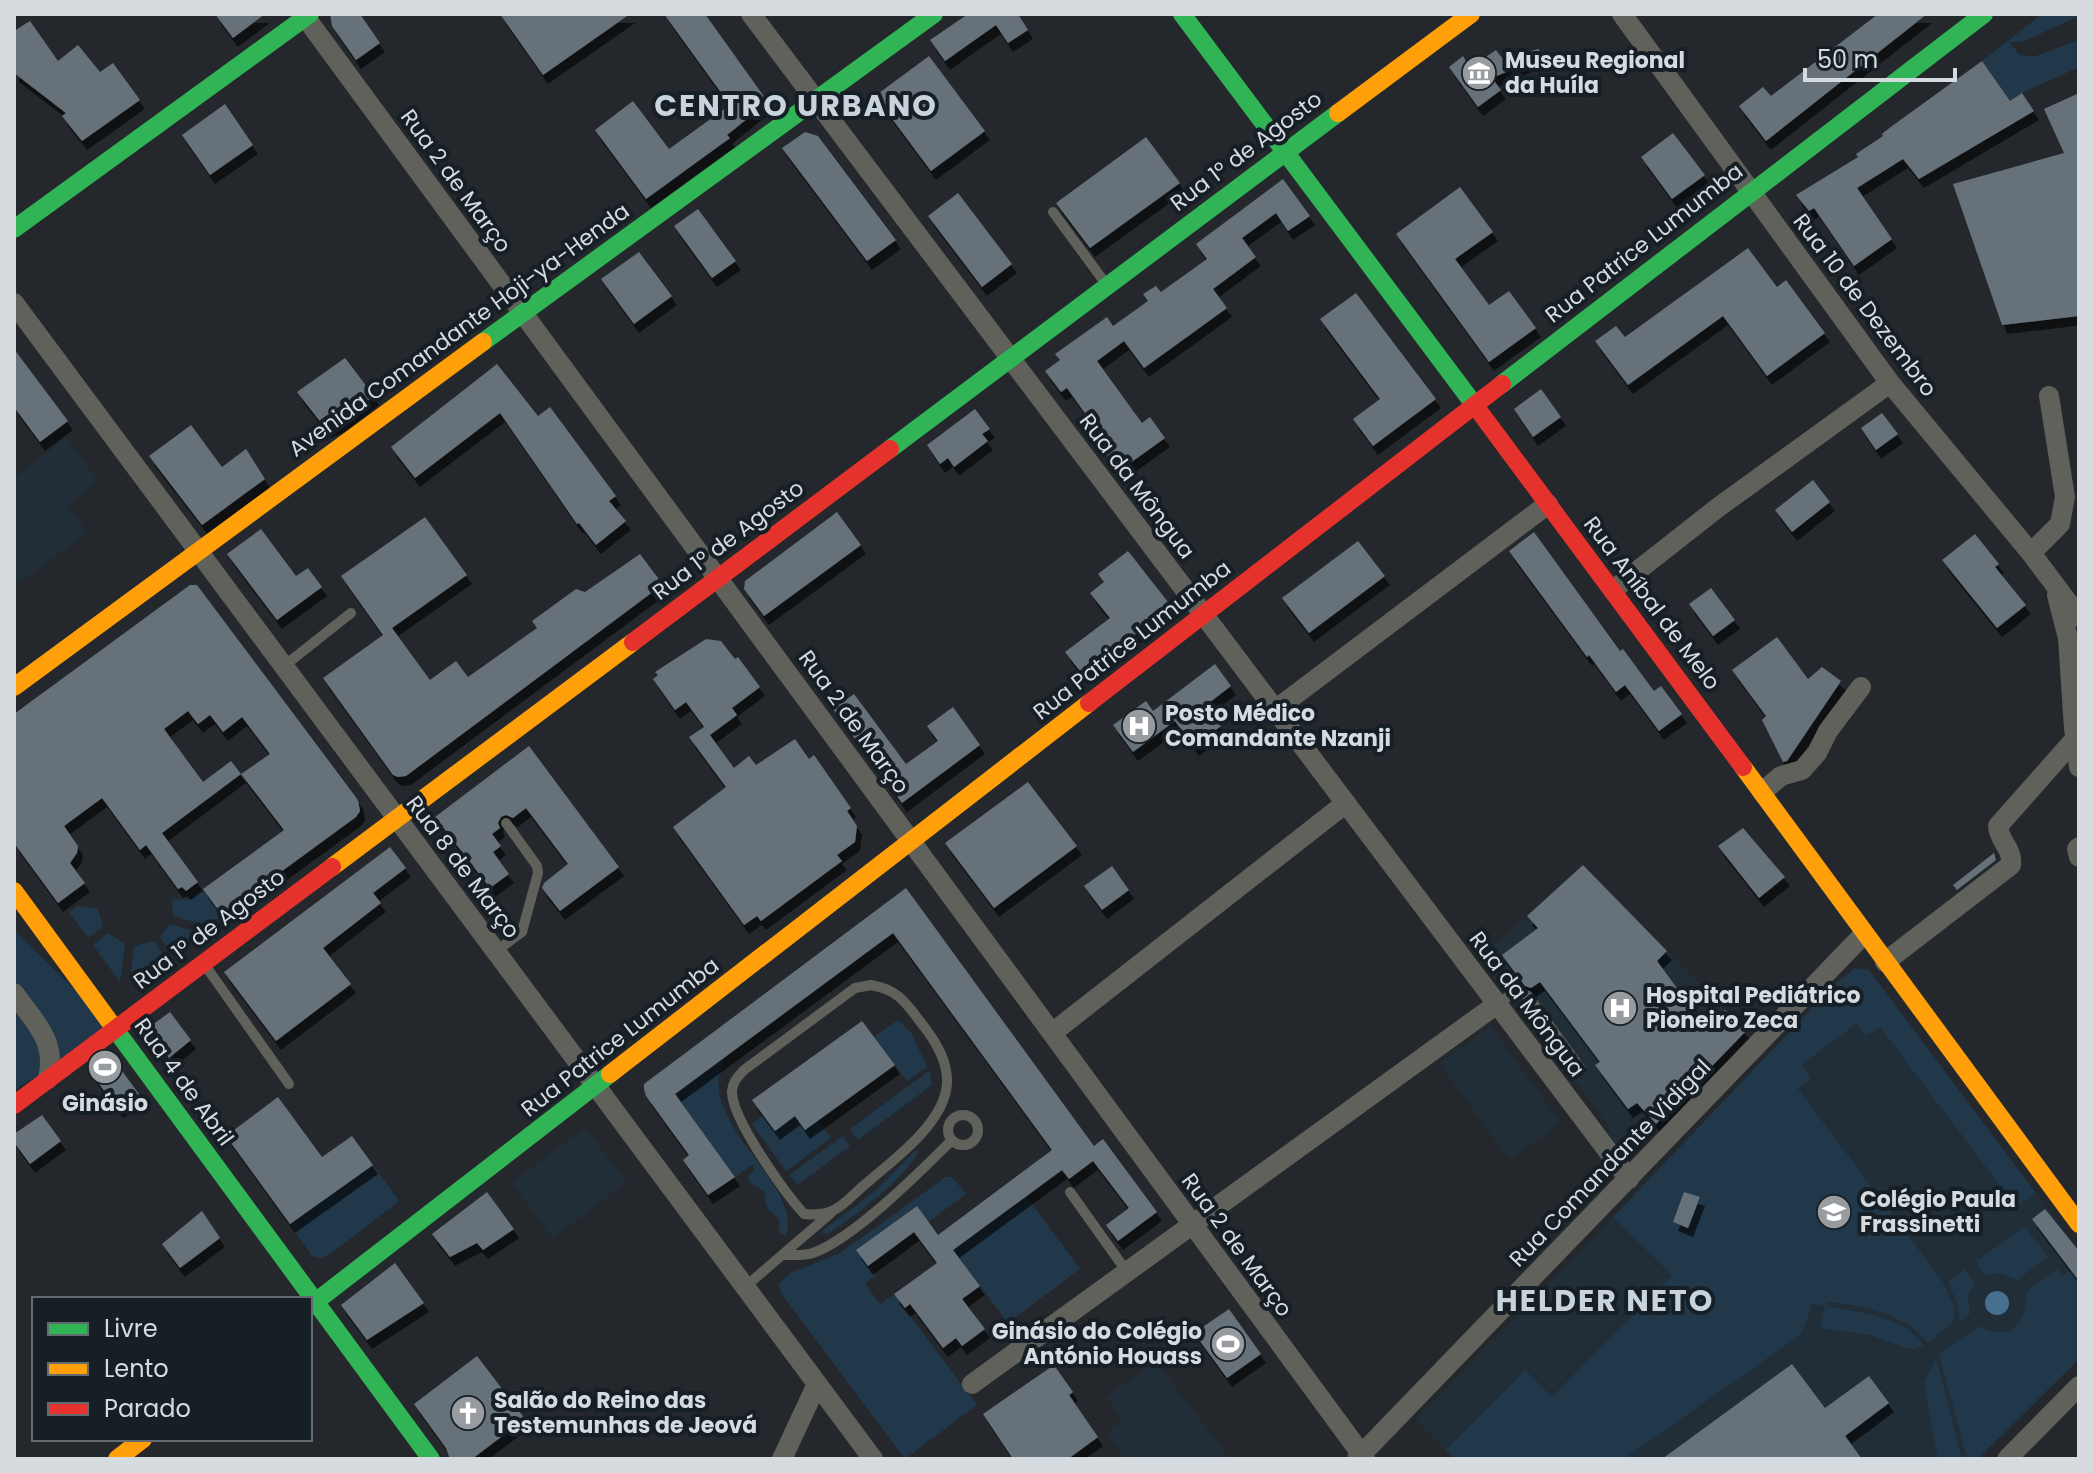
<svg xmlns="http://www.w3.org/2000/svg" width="2093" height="1473" viewBox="0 0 2093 1473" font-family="Poppins,sans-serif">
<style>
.built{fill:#212d37}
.green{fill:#203849}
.water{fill:#47708f}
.building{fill:#66717a;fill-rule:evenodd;filter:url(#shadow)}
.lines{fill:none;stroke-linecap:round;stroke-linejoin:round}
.lane{stroke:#60615b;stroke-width:10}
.street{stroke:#60615b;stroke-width:20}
.fast{stroke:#30b455;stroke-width:18}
.slow{stroke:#ff9f0a;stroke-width:18}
.jam{stroke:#e5322d;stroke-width:18}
.labels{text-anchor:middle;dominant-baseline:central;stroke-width:8;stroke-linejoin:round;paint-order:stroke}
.poi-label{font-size:22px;font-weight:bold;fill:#d6dbe0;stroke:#171f26;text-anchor:start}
.street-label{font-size:22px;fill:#d6dbe0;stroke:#171f26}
.district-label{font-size:30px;font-weight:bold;letter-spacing:2px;fill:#c8d3dc;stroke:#171f26}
</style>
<defs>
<filter id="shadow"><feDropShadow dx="5" dy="9" stdDeviation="0" flood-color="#0009"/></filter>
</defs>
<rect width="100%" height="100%" fill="#24282c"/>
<path class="built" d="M66,437L98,481L68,505L88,533L19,583L14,576V478Z
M1583,865L1746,1031L1633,1148L1628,1150L1617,1147L1607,1132L1609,1127L1579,1085L1571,1082L1481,958Z
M1856,968L1869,970L1873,975L2079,1251V1359L1978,1459H1455L1415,1419L1613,1217L1835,984Z
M1491,1026L1561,1123L1509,1160L1439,1063Z
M585,1127L627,1182L553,1238L511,1183Z
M1156,1361L1230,1459H1125L1106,1433L1122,1420L1106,1397Z"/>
<path class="green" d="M2042,14L2079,16L2022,42H2009L2020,55L2033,57L2079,40V67L2022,93L2010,101L1982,61Z
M203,889L222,915L208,926L173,916L172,899L188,900Z
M78,906L98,909L103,927L88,938L69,912Z
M170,924L199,933L172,953L160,937Z
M14,930L115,1029L14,1090Z
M108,933L125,944L120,982L93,945Z
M154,941L165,957L130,983L134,946Z
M1855,968L1869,970L1873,975L2036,1193L2010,1210L1998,1207L1993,1199L2004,1191L1880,1027L1866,1036L1856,1024L1801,1065L1811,1078L1798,1089L1943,1282L1954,1305L1955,1320L1928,1343C1907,1314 1861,1305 1827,1302L1826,1306C1860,1313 1902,1315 1924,1345L1914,1349L1903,1347L1870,1335L1820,1328L1825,1306L1811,1303L1807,1321L1799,1336L1624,1459H1455L1446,1450L1525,1370L1552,1397L1672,1275L1613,1217L1835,984Z
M898,1020L912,1034L927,1067L907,1081L874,1037Z
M725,1057C691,1122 804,1183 786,1236L779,1233V1219C763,1205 767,1209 764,1191L749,1182L748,1176L754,1170L753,1164L735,1177L675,1094Z
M929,1071L932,1085L858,1140L850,1129Z
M763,1115L795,1116L805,1130L818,1121L831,1138L786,1171L752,1124Z
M843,1136L850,1146L798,1185L789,1175Z
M916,1150L919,1151C903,1182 858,1212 830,1233L822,1234L823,1230L874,1192Z
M373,1165L399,1201L329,1255L320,1258L312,1256L290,1224Z
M946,1177H952L966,1194L928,1222L916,1206L857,1250L876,1275L865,1284L880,1304L894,1294L977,1405L905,1459L781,1293L779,1284L790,1273L840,1253Z
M1026,1196L1080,1269L1008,1323L953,1250Z
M2025,1227L2048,1257L2017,1280L1998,1273L1985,1276L1976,1261Z
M2079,1264V1359L1978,1459H1967L1939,1354L1979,1326C2007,1344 2030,1322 2026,1292L2057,1269L2063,1276Z
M1965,1269L1975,1284L1968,1295L1970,1314L1960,1321L1958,1306L1948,1282Z
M1936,1358L1962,1459H1938L1924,1382Z"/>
<path class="water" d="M1985 1303a12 12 0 1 1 24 0a12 12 0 1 1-24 0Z"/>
<path class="building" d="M215,14H265L233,38Z
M330,14H360L380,43L356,60L332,26Z
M500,14H630L543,75Z
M664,14H705L768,102L727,135L730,138L646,199L595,130L633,101L669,149L730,105Z
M968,14H1018L1028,30L1008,43L996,25L945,61L930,40Z
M1878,14H1927L1766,141L1739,106L1763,87L1771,96Z
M30,21L58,61L78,45L100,72L113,63L140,100L82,141L62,116L66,113L14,73V31Z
M1539,49L1541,57L1492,78L1501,90L1478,107L1449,67L1463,56L1470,68L1496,50L1502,58Z
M929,56L985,131L931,171L875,96Z
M1982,61L2010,101L2022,93L2034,111L1919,179L1903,159L1857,188L1892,239L1854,266L1814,208L1809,211L1796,195L1858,157L1856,154L1883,136L1882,134L1892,126Z
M2079,93V316L2002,325L1953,184L2064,153L2044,109Z
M225,104L253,145L210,175L182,135Z
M805,132L818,136L896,240L867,261L782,148Z
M1673,133L1705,175L1672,199L1641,157Z
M1146,137L1180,183L1090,248L1056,203Z
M1283,179L1310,216L1288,231L1276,213L1242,238L1256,257L1213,289L1227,308L1144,368L1124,341L1097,361L1142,423L1150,417L1165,438L1119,471L1104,451L1109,447L1067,388L1061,392L1045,371L1060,360L1055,354L1107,317L1113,326L1148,301L1143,294L1156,286L1161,292L1207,259L1196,244Z
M1460,187L1493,232L1455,259L1489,305L1509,291L1536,328L1489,362L1396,234Z
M958,193L1012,264L982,287L928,216Z
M698,209L736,261L712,278L674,226Z
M1748,248L1777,287L1786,280L1825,333L1767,376L1723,316L1628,385L1595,341L1616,326L1625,337Z
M639,252L672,296L634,324L601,279Z
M1356,293L1436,399L1373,446L1353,419L1380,399L1320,319Z
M14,349L68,421L40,442L14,407Z
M345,358L374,396L340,423L326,429L297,392Z
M497,364L538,416L550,407L616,496L609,501L626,521L596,545L579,523L577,524L500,413L415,478L391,447Z
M1541,389L1561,417L1533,437L1514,409Z
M975,409L990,429L982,434L988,441L954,467L948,458L940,464L927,445Z
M1882,413L1898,434L1876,450L1861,428Z
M191,425L222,467L246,449L265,479L202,525L149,456Z
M1813,480L1830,502L1792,532L1775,510Z
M837,512L861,545L764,616L744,589L745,581Z
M425,517L467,575L392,628L430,680L456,661L468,677L537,628L532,621L576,589L585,592L640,554L658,578L659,584L654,591L406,776L398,777L393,775L323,678L383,635L341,576Z
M261,529L296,576L308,568L322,587L277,620L227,554Z
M1534,532L1620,651L1623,649L1654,691L1661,686L1682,714L1659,731L1625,685L1616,692L1589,655L1587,657L1509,551Z
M1975,534L1999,564L1995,567L2026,605L1997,628L1942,560Z
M1358,541L1385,576L1309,633L1282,598Z
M1128,551L1168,602L1141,624L1144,628L1083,675L1065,652L1110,618L1090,593L1104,582L1098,574Z
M190,585H197L358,800L360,811L356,817L222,915L203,889L284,830L241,774L162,833L198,882L186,891L182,887L178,889L146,845L140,850L102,798L64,826L78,846L77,853L70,863L85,883L58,903L14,843V714ZM188,711L198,724L210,715L223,732L242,717L270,754L241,774L231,761L203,782L164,729Z
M1711,588L1735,620L1713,636L1689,604Z
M1777,637L1808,679L1822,667L1841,681L1787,761L1783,762L1762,720L1766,716L1732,670Z
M706,639L721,641L735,659L738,657L760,687L732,708L737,715L710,735L686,702L675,710L653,679L658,675L655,672Z
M1215,664L1231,686L1205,706L1221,726L1194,747L1175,721L1133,752L1113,725L1146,701L1153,711Z
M854,694L906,764L938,741L927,726L953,707L980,745L902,803L833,709Z
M704,727L734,768L749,756L756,765L795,739L809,759L814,755L851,808L847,811L857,826L855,842L837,855L842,861L761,921L757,916L744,925L673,827L726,787L689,737Z
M529,746L619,867L560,911L542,888L544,883L568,864L526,808L513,818L506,815L501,817L498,823L500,828L492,834L501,846L493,852L509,874L490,888L435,817Z
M1028,782L1077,846L994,908L945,843Z
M1743,828L1785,877L1759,898L1718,846Z
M390,847L406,868L373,893L381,903L323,948L351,984L276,1041L224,972Z
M1994,853L1996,860L1957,890L1953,885Z
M1583,865L1667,951L1657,961L1705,1026L1725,1010L1746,1031L1656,1124L1637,1103L1628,1109L1595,1065L1600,1062L1540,982L1531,988L1525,986L1502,955L1538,928L1527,916Z
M1112,866L1129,890L1102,910L1084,886Z
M906,888L1094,1146L1103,1139L1157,1212L1118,1241L1106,1225L1129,1208L1093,1161L1069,1179L1062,1170L953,1250L980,1286L962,1299L985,1329L962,1346L956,1338L943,1348L910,1304L905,1308L894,1294L937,1263L914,1232L868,1266L856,1250L917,1206L938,1235L1052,1150L893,933L675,1094L735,1177L708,1195L683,1160L689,1155L646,1096L644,1089V1084Z
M170,1012L191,1040L169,1058L148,1028Z
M862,1021L895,1065L805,1130L795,1116L775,1131L752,1100Z
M111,1056L139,1094L118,1109L90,1072Z
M278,1097L322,1157L352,1136L373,1165L290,1224L226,1136Z
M42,1115L61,1141L30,1164L14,1142V1134Z
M487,1192L514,1229L483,1250L477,1243L450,1257L432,1234Z
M1684,1192L1700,1197L1688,1228L1673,1222Z
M2045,1209L2079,1251V1281L2032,1219Z
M202,1211L220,1238L180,1268L162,1244Z
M395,1263L424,1303L367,1340L341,1305Z
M1229,1309L1261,1354L1227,1378L1194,1333Z
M477,1356L525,1419L472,1459H450L446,1448L414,1404Z
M1792,1364L1825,1408L1869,1376L1889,1403L1845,1436L1862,1459H1662Z
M1054,1365L1073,1392L1069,1395L1098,1437L1068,1459H1013L983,1414Z"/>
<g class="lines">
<path class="lane" d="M1053,212L1106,284
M284,666L351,613
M496,951L522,932L538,873L537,866L506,823
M207,968L289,1084
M871,985C899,990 906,1003 922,1024C937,1043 951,1066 946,1091C938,1129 890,1162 862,1187C854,1194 844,1205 834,1210C824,1215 815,1215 804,1214C785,1193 731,1118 732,1091C733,1081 738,1077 744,1070L855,988Z
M1497,1004C1508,997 1515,989 1528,996L1581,1069
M948 1130a15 15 0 1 1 30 0a15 15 0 1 1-30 0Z
M1070,1192L1127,1272
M782,1255L831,1213
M745,1287L782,1255C792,1255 804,1256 813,1253C853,1239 921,1171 952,1140"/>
<path class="street" d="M303,14L1365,1459
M751,14L1629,1179
M1622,14L1890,383L2031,553L2079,617
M14,303L873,1459
M2031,553L2060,524L2065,497L2049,396
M1613,590L1720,506L1890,383
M2057,595L2068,638L2074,728L2079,767
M1275,710L1548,504
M1762,792L1781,776L1802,770L1817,753L1828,731L1861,687
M2079,847L2077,849L2079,857
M1885,962L2011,865C2013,848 1999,842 1998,826L2075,739
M14,993C35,1023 57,1040 48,1079
M1052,1033L1346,803
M972,1384L1497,1004
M782,1459L817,1384
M1357,1459L1864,934
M2007,1459L2079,1386"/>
<path class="fast" d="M1182,14L1476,407
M14,229L310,14
M483,342L934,14
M1502,384L1984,14
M890,449L1338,113
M115,1029L431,1459
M310,1306L610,1074"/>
<path class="slow" d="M1338,113L1471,14
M14,687L483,342
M1743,767L2079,1224
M332,867L633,642
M14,891L115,1029
M610,1074L1089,703
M117,1459L143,1439"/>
<path class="jam" d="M1476,407L1743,767
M633,642L890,449
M1089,703L1502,384
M14,1105L332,867"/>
</g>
<defs>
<g id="museum-disc" transform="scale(1.8)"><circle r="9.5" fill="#989ca1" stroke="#171f26"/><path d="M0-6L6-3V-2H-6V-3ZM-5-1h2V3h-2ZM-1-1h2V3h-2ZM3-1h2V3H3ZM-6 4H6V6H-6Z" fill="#fff"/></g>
<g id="hospital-disc" transform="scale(1.8)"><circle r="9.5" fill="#989ca1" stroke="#171f26"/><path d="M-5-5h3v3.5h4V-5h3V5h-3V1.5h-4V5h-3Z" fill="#fff"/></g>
<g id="stadium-disc" transform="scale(1.8)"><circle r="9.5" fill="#989ca1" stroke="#171f26"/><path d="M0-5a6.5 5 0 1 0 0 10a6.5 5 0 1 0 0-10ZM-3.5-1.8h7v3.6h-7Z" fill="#fff"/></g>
<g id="university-disc" transform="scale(1.8)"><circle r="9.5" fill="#989ca1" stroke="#171f26"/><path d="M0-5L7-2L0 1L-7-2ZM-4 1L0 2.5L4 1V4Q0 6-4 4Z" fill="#fff"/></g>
<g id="church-disc" transform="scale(1.8)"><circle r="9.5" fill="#989ca1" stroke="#171f26"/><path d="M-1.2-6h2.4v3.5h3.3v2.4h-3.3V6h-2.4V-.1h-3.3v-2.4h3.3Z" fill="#fff"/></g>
</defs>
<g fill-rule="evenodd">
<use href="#museum-disc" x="1479" y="73"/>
<use href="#hospital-disc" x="1139" y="726"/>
<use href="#hospital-disc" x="1620" y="1008"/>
<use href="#stadium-disc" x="105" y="1067"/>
<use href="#university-disc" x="1834" y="1212"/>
<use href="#stadium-disc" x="1228" y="1344"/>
<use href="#church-disc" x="468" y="1413"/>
</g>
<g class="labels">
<g class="poi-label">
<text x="1505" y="60">Museu Regional<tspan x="1505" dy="25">da Huíla</tspan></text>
<text x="1165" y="713">Posto Médico<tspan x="1165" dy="25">Comandante Nzanji</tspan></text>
<text x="1646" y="995">Hospital Pediátrico<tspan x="1646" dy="25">Pioneiro Zeca</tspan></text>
<text x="105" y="1103" text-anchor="middle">Ginásio</text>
<text x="1860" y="1199">Colégio Paula<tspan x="1860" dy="25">Frassinetti</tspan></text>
<text x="1202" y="1331" text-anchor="end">Ginásio do Colégio<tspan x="1202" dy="25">António Houass</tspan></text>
<text x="494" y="1400">Salão do Reino das<tspan x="494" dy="25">Testemunhas de Jeová</tspan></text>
</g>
<g class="street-label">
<text transform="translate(1246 151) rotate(-37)">Rua 1º de Agosto</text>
<text transform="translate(456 181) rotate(54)">Rua 2 de Março</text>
<text transform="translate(1644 243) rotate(-38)">Rua Patrice Lumumba</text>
<text transform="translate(1865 305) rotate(53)">Rua 10 de Dezembro</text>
<text transform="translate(459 330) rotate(-36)">Avenida Comandante Hoji-ya-Henda</text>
<text transform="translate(1137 486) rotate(53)">Rua da Môngua</text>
<text transform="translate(728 540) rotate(-37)">Rua 1º de Agosto</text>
<text transform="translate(1652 603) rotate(53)">Rua Aníbal de Melo</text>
<text transform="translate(1132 640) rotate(-38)">Rua Patrice Lumumba</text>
<text transform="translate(854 722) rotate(54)">Rua 2 de Março</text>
<text transform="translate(463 867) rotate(53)">Rua 8 de Março</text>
<text transform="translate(209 929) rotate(-37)">Rua 1º de Agosto</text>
<text transform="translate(1527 1004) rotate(53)">Rua da Môngua</text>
<text transform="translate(620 1037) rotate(-38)">Rua Patrice Lumumba</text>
<text transform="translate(184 1082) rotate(54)">Rua 4 de Abril</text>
<text transform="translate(1610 1163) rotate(-46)">Rua Comandante Vidigal</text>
<text transform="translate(1237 1245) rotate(54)">Rua 2 de Março</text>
</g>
<g class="district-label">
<text x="796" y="105">CENTRO URBANO</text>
<text x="1605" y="1300">HELDER NETO</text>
</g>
</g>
<rect width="2093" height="1473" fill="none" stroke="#d6dbe0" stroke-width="32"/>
<rect x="32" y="1297" width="280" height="144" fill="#171f26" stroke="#636a70" stroke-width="2"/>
<rect x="48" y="1323" width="40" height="12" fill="#30b455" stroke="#636a70" stroke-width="2"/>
<text x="104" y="1337" font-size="24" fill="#d6dbe0">Livre</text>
<rect x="48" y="1363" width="40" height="12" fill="#ff9f0a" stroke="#636a70" stroke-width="2"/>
<text x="104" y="1377" font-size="24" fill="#d6dbe0">Lento</text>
<rect x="48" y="1403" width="40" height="12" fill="#e5322d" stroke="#636a70" stroke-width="2"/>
<text x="104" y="1417" font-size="24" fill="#d6dbe0">Parado</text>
<path d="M1805 68v12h150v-12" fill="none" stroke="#d6dbe0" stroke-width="4"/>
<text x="1817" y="68" font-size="24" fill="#d6dbe0" stroke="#171f26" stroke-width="6" paint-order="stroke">50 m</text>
</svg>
